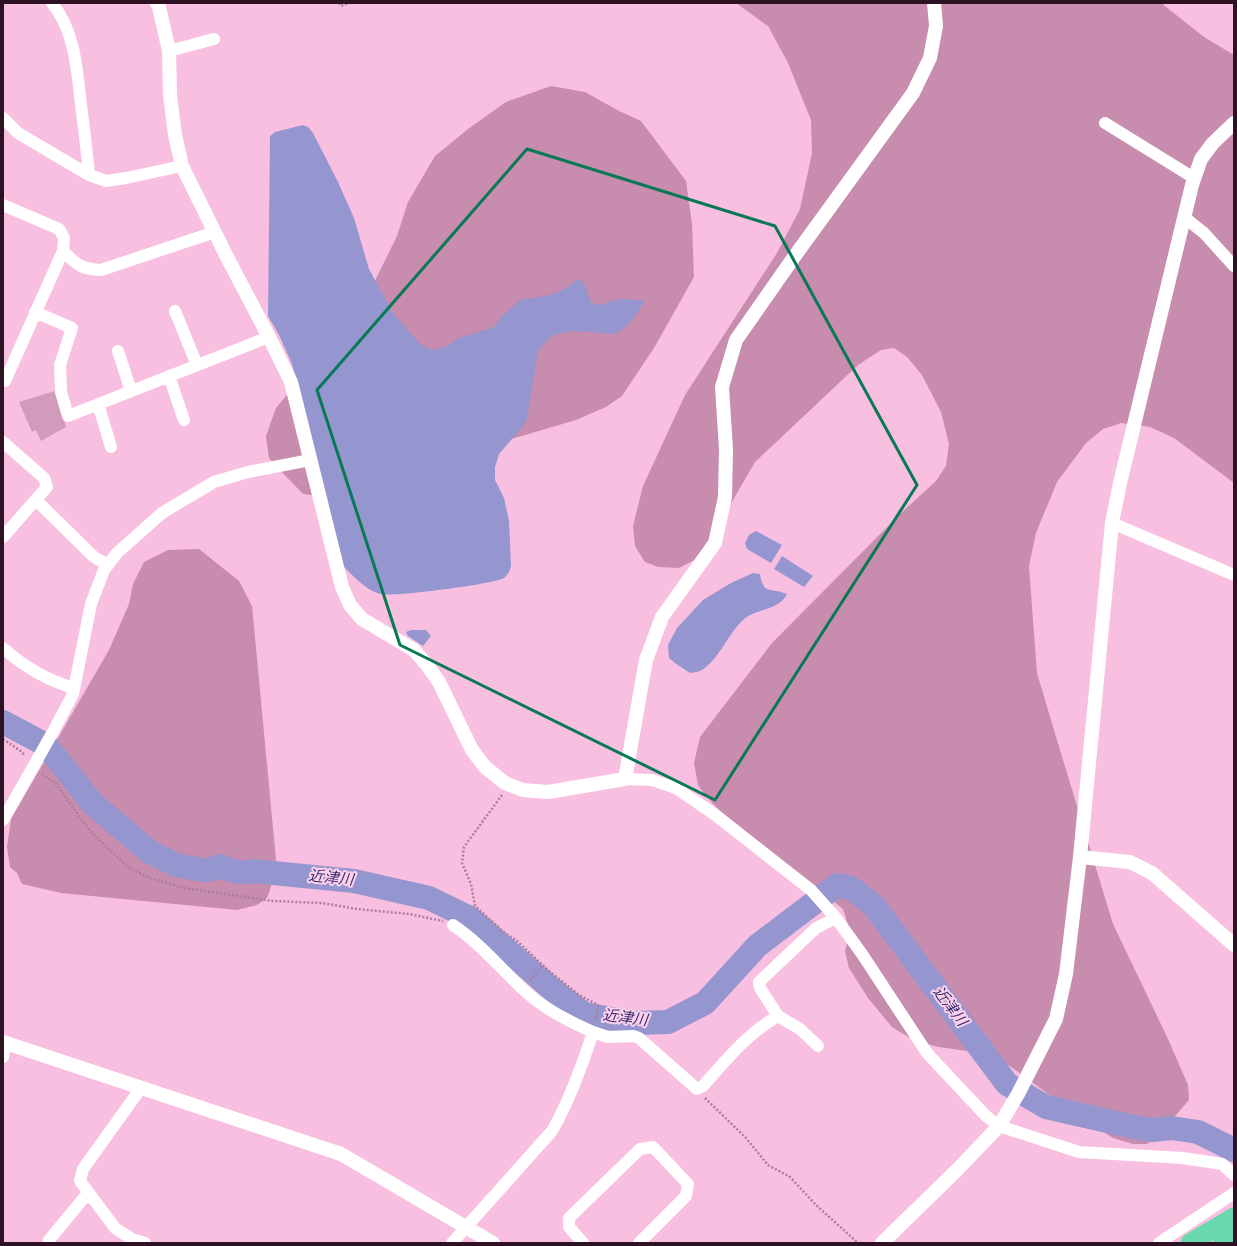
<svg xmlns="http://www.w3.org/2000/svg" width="1237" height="1246" viewBox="0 0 1237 1246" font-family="Overpass,'Noto Sans JP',sans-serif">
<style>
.green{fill:#d29bbb}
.forest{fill:#c78cae}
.water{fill:#9596cf}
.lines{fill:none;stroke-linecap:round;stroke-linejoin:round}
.river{stroke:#9596cf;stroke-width:24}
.path{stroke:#ac7e99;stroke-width:2.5;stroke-dasharray:2 2;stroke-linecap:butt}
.minor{stroke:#fff;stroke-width:12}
.tertiary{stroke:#fff;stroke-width:14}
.trunk{stroke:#6ad8ae;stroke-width:19}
.marked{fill:none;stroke:#077955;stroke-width:3;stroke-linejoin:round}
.labels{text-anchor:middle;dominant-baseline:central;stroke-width:4;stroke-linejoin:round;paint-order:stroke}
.water-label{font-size:15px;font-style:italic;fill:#342c71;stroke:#fdd1ea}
</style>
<rect width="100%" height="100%" fill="#f8bfe0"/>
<path class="green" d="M55,391L66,427L41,441L36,430L32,432L19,402Z"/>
<path class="forest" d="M736,3H1161L1204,37L1234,55V483L1174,438L1150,427L1121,423L1103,429L1086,443L1057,482L1036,533L1029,566L1037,673L1060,750L1113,924L1168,1039L1188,1085L1189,1100L1158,1136L1147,1144H1133L1113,1138L1073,1112L1000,1059L967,1051L939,1047L915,1041L892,1027L868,998L849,968L845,951L850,931L843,909L719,810L706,796L698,785L694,763L700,737L772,643L901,513L936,481L946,466L949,444L941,412L922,375L907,357L894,348L881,350L858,365L755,462L700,557L679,568L658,567L645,562L635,546L633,526L643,486L685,395L777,253L800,209L812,153L811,120L788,63L768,26Z
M551,86L585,92L619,111L641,121L686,181L692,224L694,277L654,348L622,396L606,407L576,420L318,496L303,494L275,465L269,458L266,436L276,408L364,303L397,236L408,202L435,156L468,129L506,102Z
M199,549L239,581L252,606L277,870L267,898L257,905L237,910L61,893L22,884L17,873L10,867L7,847L11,819L109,650L129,604L133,584L144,562L168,550Z"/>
<path class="water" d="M303,125L308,127L313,133L338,182L354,218L369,269L393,313L420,344L432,350L446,347L459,338L494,327L500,318L520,300L546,296L563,290L577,280L583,281L587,291L591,303L601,305L614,300L625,299L645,301C637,312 629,328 616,333C612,335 606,333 601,333C576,331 553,326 538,352L527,419L523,426L499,454L495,467V480L504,498L509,521L511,565C510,570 509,574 504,578C494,584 395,597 381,594C368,592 351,574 342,565L312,438L292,364L279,335L268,316L270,136L275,132Z
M756,531L782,545L771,563L747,549L745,543L749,535Z
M782,556L813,576L804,587L774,569Z
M753,573L760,574C763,596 772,587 787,594C779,611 756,608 743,620C728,634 720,658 702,670C699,672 694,672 690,673L675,663L669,658L668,645L677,628L703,600L731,583Z
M411,630H426L431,636L423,646L408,636L406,632Z"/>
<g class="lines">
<path class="river" d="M3,722L46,745L93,804L150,852L176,865L202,870L212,869L221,866C230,871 243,874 253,871L354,881L429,898L470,918L553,990L584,1014L634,1023L668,1022L705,1003L757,946L832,889L837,885L851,888L874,906L1007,1084L1046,1107L1138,1128L1153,1130L1171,1128L1198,1132L1234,1150"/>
<path class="path" d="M339,3L341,6L348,3
M3,739L22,752L25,756
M42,774L56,784L90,831L129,868L150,878L184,888L273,901L322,903L357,909L409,914L443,921
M502,795L464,847L462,863L471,884L475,906L506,934L516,940L548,970L579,995L598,1005L595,1021
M530,980L543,966
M705,1098L746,1138L768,1165L790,1177L816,1205L858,1243"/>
<path class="minor" d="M52,3C75,31 77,70 81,105C84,128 87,152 89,175
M169,51L214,39
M3,118L18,133L89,175L106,181L126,178L182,166
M1105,123L1194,178
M3,205L59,229L64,238L63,251L5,381L3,380
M1184,217L1204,233L1234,266
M63,251C77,265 81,269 101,270L215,232
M175,311L197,365
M35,312L72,328L60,365L61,392L68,416L269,337
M118,351L131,391
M169,376L184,420
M98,404L111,447
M3,442L44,478L47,487L3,537
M36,500L94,557L108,565
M1112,523L1234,575
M3,648C23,666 49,681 74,688
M625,779L652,780L676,788L714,814L811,890L836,918L862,954L927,1053L986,1116L999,1126L1079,1152L1183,1158L1222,1164L1234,1175
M3,820L54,730L73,694L91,604L104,570L117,553L162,513L214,482L248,472L310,460
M593,1032L608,1037L633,1036L639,1038L697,1089L703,1086C726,1060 748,1033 778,1016
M818,1046L800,1029L778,1016L760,988L759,982L816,928L836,918
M3,1057L5,1043
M141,1088L83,1169L80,1181L115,1228L132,1239L145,1243
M49,1240L88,1193
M452,1243L552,1131C570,1100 582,1066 593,1032C570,1022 544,1009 525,991C501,969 480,943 453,925
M583,1243L569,1227V1218L640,1149L653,1147L688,1184L686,1196L639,1243
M1159,1243L1234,1193"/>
<path class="tertiary" d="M157,3L159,7L169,51L170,95L175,135L182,166L227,257L269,337L291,382L342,587L350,605L362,619L414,650L427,665L439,682L472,750L485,767L505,783L523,790L548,792L625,779L646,660L662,617L715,543L725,497L726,449L722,387L736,340L794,257L913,93L930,58L936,26L934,3
M1080,857L1130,862L1152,873L1234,945
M3,1042L341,1154L493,1243
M882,1243L958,1169L999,1126L1018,1094L1056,1019L1066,974L1080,857L1112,523L1120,483L1192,185L1201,159L1213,143L1234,123"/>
<path class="trunk" d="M1190,1243L1234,1217
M1223,1243L1234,1237"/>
</g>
<path class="marked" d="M527,149L775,226L917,485L715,800L400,645L317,390Z"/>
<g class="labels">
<g class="water-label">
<text transform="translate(331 879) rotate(6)">近津川</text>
<text transform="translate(949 1007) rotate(53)">近津川</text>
<text transform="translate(625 1019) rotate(7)">近津川</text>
</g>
</g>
<rect width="1237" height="1246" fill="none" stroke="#2c1222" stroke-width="8"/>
</svg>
